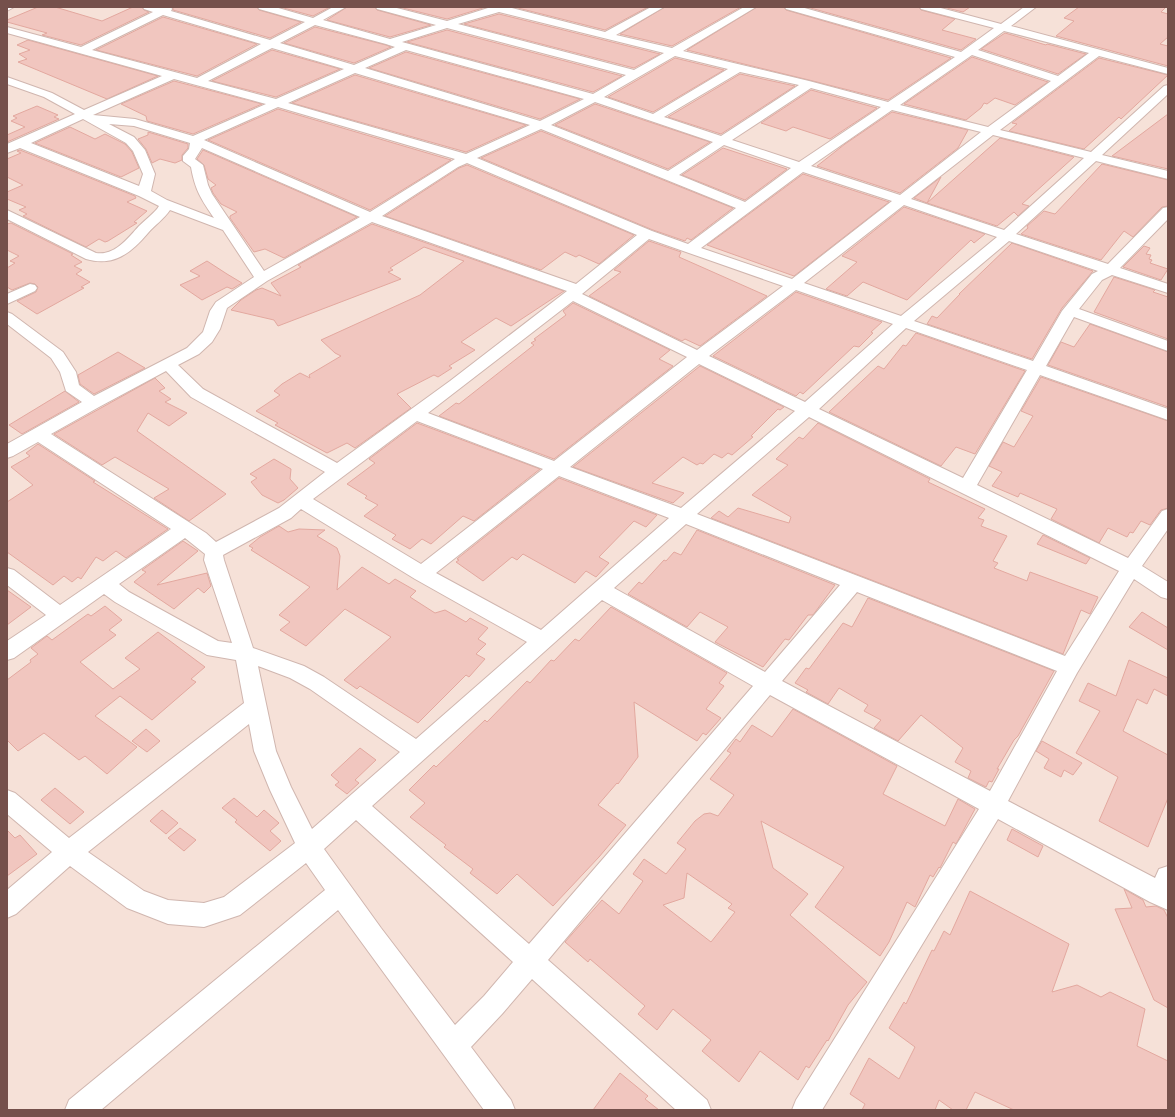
<svg xmlns="http://www.w3.org/2000/svg" width="1175" height="1117" viewBox="0 0 1175 1117" font-family="Overpass,sans-serif">
<style>
.residential{fill:#f6e1d8}
.building{fill:#f1c6bf;stroke:#e3a89f;fill-rule:evenodd}
.lines{fill:none;stroke-linecap:round;stroke-linejoin:round}
.minor-casing{stroke:#d0b6af;stroke-width:2}
.minor{fill:#fff;fill-rule:evenodd}
</style>
<rect width="100%" height="100%" fill="#fcefe7"/>
<path class="residential" d="M7,7H1168V1110H7Z"/>
<path class="building" d="M38,7H55L102,21L133,7H142L144,10L149,12L81,45L42,35L47,33L7,22V20Z
M173,7H257L259,10L301,22L270,38L173,10Z
M280,7H330L313,16Z
M347,7H375L377,10L431,25L390,37L327,20Z
M399,7H486L447,19Z
M514,7H648L605,30Z
M665,7H741L672,46L620,34Z
M757,7H784L786,10L951,58L888,100L809,80L687,50Z
M807,7H919L921,10L955,19L942,30L976,39L961,50Z
M943,7H970L963,12Z
M1079,7H1166L1161,12L1168,14V37L1160,44L1168,46V66L1056,36L1074,21L1064,18Z
M499,14L660,54L634,68L464,24Z
M163,17L257,44L197,76L96,50Z
M315,27L386,45L391,47L354,63L284,43Z
M447,30L622,76L593,92L407,42Z
M1005,33L1046,45L1047,44L1086,54L1058,74L981,49Z
M28,40L158,76L107,99L18,62L27,59L19,54L30,50L17,45Z
M272,50L340,69L276,97L212,81Z
M406,52L580,99L540,119L369,68Z
M972,57L1048,82L1015,105L995,98L987,104L984,103L981,108L966,120L904,104Z
M675,58L724,70L653,112L608,97Z
M1099,58L1168,75L1121,119L1119,117L1084,149L1009,131L1017,124L1012,123Z
M740,74L795,86L721,134L668,117Z
M355,75L526,125L466,152L292,103Z
M174,81L262,104L193,134L147,121L146,116L121,104Z
M811,90L877,108L830,139L793,127L786,131L761,123Z
M595,104L710,142L668,169L555,125Z
M37,106L58,115L54,117L59,119L7,142V135L25,127L11,121L17,118L13,116Z
M278,109L451,160L370,210L208,140Z
M892,112L968,130L958,148L900,193L817,166L845,144Z
M1168,114V169L1112,156Z
M70,127L95,139L105,134L125,144L132,152L139,168L121,177L35,143Z
M541,131L733,208L691,240L687,238L685,241L653,230L481,158Z
M148,132L188,144V148L182,155V160L175,163L160,159L152,163L146,149L138,139L148,135Z
M1000,138L1074,157L1022,204L1029,206L1018,216L1014,212L997,226L927,203Z
M723,148L772,164L787,169L745,200L682,175Z
M20,150L135,196L136,198L127,202L147,211L134,222L137,223L108,241L105,242L99,239L86,247L23,216L27,214L19,210L26,207L7,199V192L23,185L7,177V159L21,153L17,151Z
M203,150L357,217L284,258L265,249L254,252L230,218V216L237,212L221,204L213,193L211,188L216,185L208,179L204,165L197,159Z
M1102,164L1168,180V206L1162,207L1133,237L1124,231L1101,260L1021,234L1028,228L1027,226L1044,211L1055,214Z
M467,165L634,235L599,264L579,255L576,257L565,252L541,270L385,216L459,168Z
M803,174L889,202L794,276L707,245Z
M941,177L927,203L914,198Z
M904,207L985,234L974,243L971,240L907,300L863,282L847,296L826,289L857,262L842,256Z
M11,223L73,254L71,255L82,262L74,266L82,270L76,274L90,282L81,287L84,288L37,314L17,301L36,292L38,287L35,284L30,283L12,290L7,287V268L15,263L10,261L19,256L7,250V224Z
M372,224L564,291L511,326L496,318L461,342L475,350L449,366L452,368L438,377L434,375L397,394L411,408L355,448L347,443L327,453L275,425L278,423L256,411L280,395L274,391L282,384L300,373L310,378L309,375L341,356L335,353L321,340L420,295L464,261L424,247L390,268L393,270L388,272L401,279L278,326L274,320L231,310L241,300L256,290L262,288L281,296L271,283L301,267L298,265Z
M649,241L681,252L679,257L767,296L700,346L685,339L682,341L589,296L621,272L614,270Z
M1012,243L1093,271L1062,308L1032,359L927,324L932,316L937,318L960,294H959Z
M1144,246L1150,248L1146,254L1151,255L1149,259L1152,260L1150,263L1168,269L1161,280L1123,267Z
M207,261L227,274L242,283L232,289L227,287L202,300L180,285L200,276L190,271Z
M1114,277L1155,290L1153,292L1168,297V339L1094,312Z
M796,292L882,322L871,332L873,333L859,347L854,346L803,394L800,392L796,396L713,356Z
M573,303L670,350L659,359L673,366L554,459L439,416L456,403L459,404L534,345L531,343L536,340L534,339L566,315L563,311Z
M1090,324L1168,352V407L1048,365L1061,342L1074,347Z
M916,333L1025,371L975,454L956,447L941,466L829,412L878,366L884,369L903,345L906,346Z
M118,352L145,368L94,394L80,384L78,375Z
M700,366L784,407L780,410L778,409L751,436L753,437L732,455L728,453L722,458L714,454L703,464L700,463L697,465L683,457L652,483L684,493L673,503L573,467Z
M1041,377L1168,421V508L1161,510L1150,525L1141,521L1133,533L1130,532L1127,537L1108,528L1099,543L1051,519L1057,509L1020,493L1018,497L992,486L1002,472L989,466L1003,442L1014,447L1033,416L1021,411Z
M155,378L165,388L159,391L171,399L165,402L187,413L169,426L148,413L137,431L226,494L189,521L154,498L169,489L115,457L102,465L54,434Z
M65,391L79,402L22,434L9,425Z
M417,423L540,469L474,521L463,516L431,544L422,539L410,549L392,539L396,535L364,516L378,505L365,498L367,496L347,484L375,463L369,459Z
M818,423L930,479L928,482L985,509L978,518L984,520L981,526L1007,536L993,561L998,563L994,568L1027,581L1030,572L1098,597L1090,614L1081,610L1063,654L711,518L719,511L728,517L738,508L789,523L791,517L752,495L788,465L776,459L799,437L803,439Z
M38,444L95,481L93,482L168,529L126,558L116,551L103,561L96,557L81,579L78,577L72,582L64,576L53,585L7,552V502L33,485L11,467L30,456L26,453Z
M274,459L291,469L290,479L298,488L284,500L278,503L262,495L251,482L257,478L250,474Z
M559,478L657,515L646,527L634,521L599,557L609,563L596,577L586,571L575,583L523,554L517,560L512,557L483,581L456,562L459,560L457,559L458,558Z
M279,526L288,532L299,529L325,530L317,536L337,548L340,556L337,590L362,567L389,584L395,579L416,591L410,597L435,613L445,610L466,622L470,618L488,628L478,639L486,644L476,654L485,659L469,677L466,675L418,723L360,686L357,689L344,680L391,637L345,609L306,646L280,630L290,622L279,615L310,587L251,550L253,548L249,546L260,537Z
M697,530L835,585L813,615H808L789,640L785,639L763,667L715,642L728,627L700,612L687,627L628,594L639,582L642,584L664,560L666,561L674,552L681,555Z
M1043,535L1090,558L1086,564L1037,544Z
M183,541L198,551L157,585L207,573L211,586L204,593L198,588L174,609L134,582L146,572L142,570Z
M7,590L31,607L7,625Z
M868,598L1054,671L1018,736L1014,740L997,769H999L992,782L989,781L986,787L968,778L971,771L955,762L963,748L921,715L898,741L874,728L881,720L864,711L868,705L839,688L828,704L806,692L808,690L795,683L806,668L809,669L843,623L852,627Z
M105,606L122,620L109,630L116,635L80,662L113,689L140,669L125,658L158,632L205,667L191,679L196,682L152,720L120,696L95,716L137,747L107,774L85,756L79,760L44,733L18,751L7,740V680L31,662L30,660L38,654L31,648L47,636L52,640L88,614L91,616Z
M611,607L727,673L719,683L724,686L706,709L721,718L706,735L703,733L697,741L634,702L638,757L618,784L617,783L598,805L626,825L599,857L553,906L517,874L497,894L470,873L473,869L444,847L446,845L410,817L425,803L409,790L434,765L436,767L485,720L487,722L527,681L530,683L551,660L554,661L575,639L579,641Z
M1142,612L1168,628V650L1129,627Z
M1129,660L1168,678V696L1154,689L1147,704L1137,699L1123,731L1168,755V798L1148,847L1099,821L1118,777L1076,753L1100,711L1079,701L1088,683L1116,696Z
M793,709L897,766L883,794L945,826L958,799L975,809L956,844L953,842L940,868L939,867L933,877L930,875L915,907L907,902L889,942L880,956L815,907L844,867L761,821L773,868L808,894L790,915L867,982L848,1005L828,1041L827,1040L809,1068L806,1066L798,1080L760,1051L739,1082L702,1051L711,1040L673,1009L657,1030L638,1014L645,1006L590,959L588,962L565,942L602,900L619,914L643,881L633,874L644,859L666,874L686,849L677,843L695,821L704,814L710,813L718,816L734,795L710,779L731,753L727,751L736,739L740,742L752,725L772,737ZM687,873L732,904L728,908L735,912L711,942L663,905L684,898Z
M146,729L160,741L147,752L132,741Z
M1042,741L1082,763L1073,775L1064,770L1061,777L1044,768L1049,759L1036,751Z
M360,748L376,760L355,780L359,783L347,794L335,785L339,782L331,775Z
M55,788L84,812L70,824L41,800Z
M234,798L257,817L264,810L279,823L270,831L281,841L270,851L235,822L237,820L222,808Z
M162,810L178,823L166,834L150,821Z
M180,828L196,840L184,851L168,838Z
M1012,829L1043,846L1038,857L1007,840Z
M7,830L15,838L20,835L37,854L7,876Z
M1124,889L1143,900L1146,907L1156,906L1164,910L1168,918V1008L1154,1000L1115,909L1132,908Z
M970,891L1069,944L1052,992L1077,985L1101,997L1110,992L1145,1009L1137,1046L1168,1061V1110H1014L975,1092L966,1110H953L939,1100L935,1110H862L865,1104L850,1094L869,1058L899,1079L915,1047L889,1028L904,1002L906,1004L932,950L934,951L944,931L950,935Z
M620,1073L648,1096L645,1099L659,1110H593Z"/>
<g class="lines">
<g class="minor-casing">
<path id="minor" d="M7,7H14L7,11Z
M143,7H171L172,9L171,11L270,40L305,22L259,9L258,7H275L313,18L333,7H346L323,20L390,39L436,25L377,9L376,7H393L447,21L488,8L487,7H508L605,32L651,7H664L616,35L672,48L744,7H756L683,51L809,81L888,102L955,57L786,9L785,7H801L961,52L994,28L921,9L920,7H937L1001,24L1024,7H1036L1011,26L1168,68V74L1099,56L1000,130L1091,152L1164,86L1168,85V94L1102,155L1168,171V179L1096,161L1016,234L1108,264L1163,208L1168,207V219L1120,268L1168,284V293L1112,275L1102,280L1079,309L1168,341V351L1074,317L1046,366L1168,409V420L1040,375L977,485L1128,558L1162,511L1168,509V529L1142,566L1168,582V599L1161,597L1134,579L1077,673L1008,801L1155,878L1159,869L1168,866V910L1150,902L998,819L822,1110H792L796,1100L979,809L770,695L548,960L707,1100L711,1110H676L532,979L502,1014L471,1047L511,1100L515,1110H484L338,910L101,1110H65L69,1100L325,890L306,863L240,915L204,927L168,924L127,908L70,866L16,914L7,918V890L52,852L7,814V790L15,793L69,838L244,703L236,660L207,655L115,602L104,594L14,658L7,660V641L46,615L7,585V568L14,570L60,605L171,529L38,442L13,456L7,458V444L82,402L66,391L60,372L51,358L7,324V312L12,314L63,352L76,372L79,385L94,396L187,348L203,332L210,311L216,302L254,277L223,230L170,210C164,219 155,225 148,233C131,253 114,267 86,259L7,219V210L96,253C115,256 128,238 139,226C145,220 152,215 157,209L159,206L139,196L20,148L7,153V144L75,114L44,97L7,84V77L52,93L84,110L162,76L7,33V27L81,47L153,12L144,9ZM499,12L664,53L634,70L458,24ZM163,15L261,44L197,78L92,50ZM315,25L386,44L395,47L354,65L280,43ZM447,28L626,75L593,94L402,42ZM1004,31L1089,53L1058,76L978,50ZM272,48L344,69L276,99L208,81ZM406,50L584,99L540,121L365,68ZM972,55L1051,81L988,127L900,105ZM675,56L728,69L653,114L604,97ZM740,72L799,85L721,136L664,117ZM355,73L530,125L466,154L288,103ZM174,79L266,104L193,136L135,119L93,115ZM811,88L881,107L799,162L732,140ZM595,102L713,142L668,171L551,125ZM278,107L455,159L370,212L204,140ZM892,110L981,132L900,195L811,166ZM83,119L126,143L133,151L143,174L139,186L31,143ZM109,124L134,126L190,143L189,149L183,156V161L191,167C195,190 201,199 214,218L167,200L151,191L155,174L145,150L134,137ZM541,129L736,208L688,244L652,231L477,158ZM993,135L1084,158L1004,230L911,199ZM724,145L791,168L745,202L679,175ZM202,148L360,217L264,271L212,194L208,185L203,165L195,159ZM467,163L637,235L576,284L382,216L458,167ZM803,172L892,201L792,279L701,248ZM904,205L997,237L901,316L804,283ZM372,222L567,291L450,381L337,463L203,389L178,365L199,354L212,342L220,329L227,308L267,281ZM649,239L783,286L697,350L582,294ZM1009,241L1098,271L1092,274L1062,311L1033,361L914,321ZM796,290L893,324L805,402L709,356ZM573,301L687,357L554,461L428,413ZM906,328L1027,370L963,478L819,409ZM699,364L795,411L681,508L570,467ZM166,371L191,397L325,472L279,508L216,542L206,533L51,434L99,407ZM809,417L1119,571L1065,656L697,514ZM417,421L543,469L421,564L313,499ZM559,476L669,518L541,630L436,573ZM301,509L415,579L527,642L416,739L324,677L304,666L253,648L224,560L223,555L291,518ZM686,524L840,585L765,672L614,588ZM185,538L205,554L204,560L232,643L218,641L129,592L119,584ZM857,592L1057,671L990,791L782,681ZM602,600L753,686L529,944L372,806ZM258,666L290,678L310,689L400,752L312,829L291,787L276,751ZM249,724L254,751L270,790L295,843L224,897L204,903L168,900L144,891L88,852ZM356,820L513,962L484,996L455,1025L381,928L324,849Z
M30,284L35,285L37,288L35,291L7,304V294Z"/>
</g>
<use href="#minor" class="minor"/>
</g>
<rect width="1175" height="1117" fill="none" stroke="#75504b" stroke-width="16"/>
</svg>
